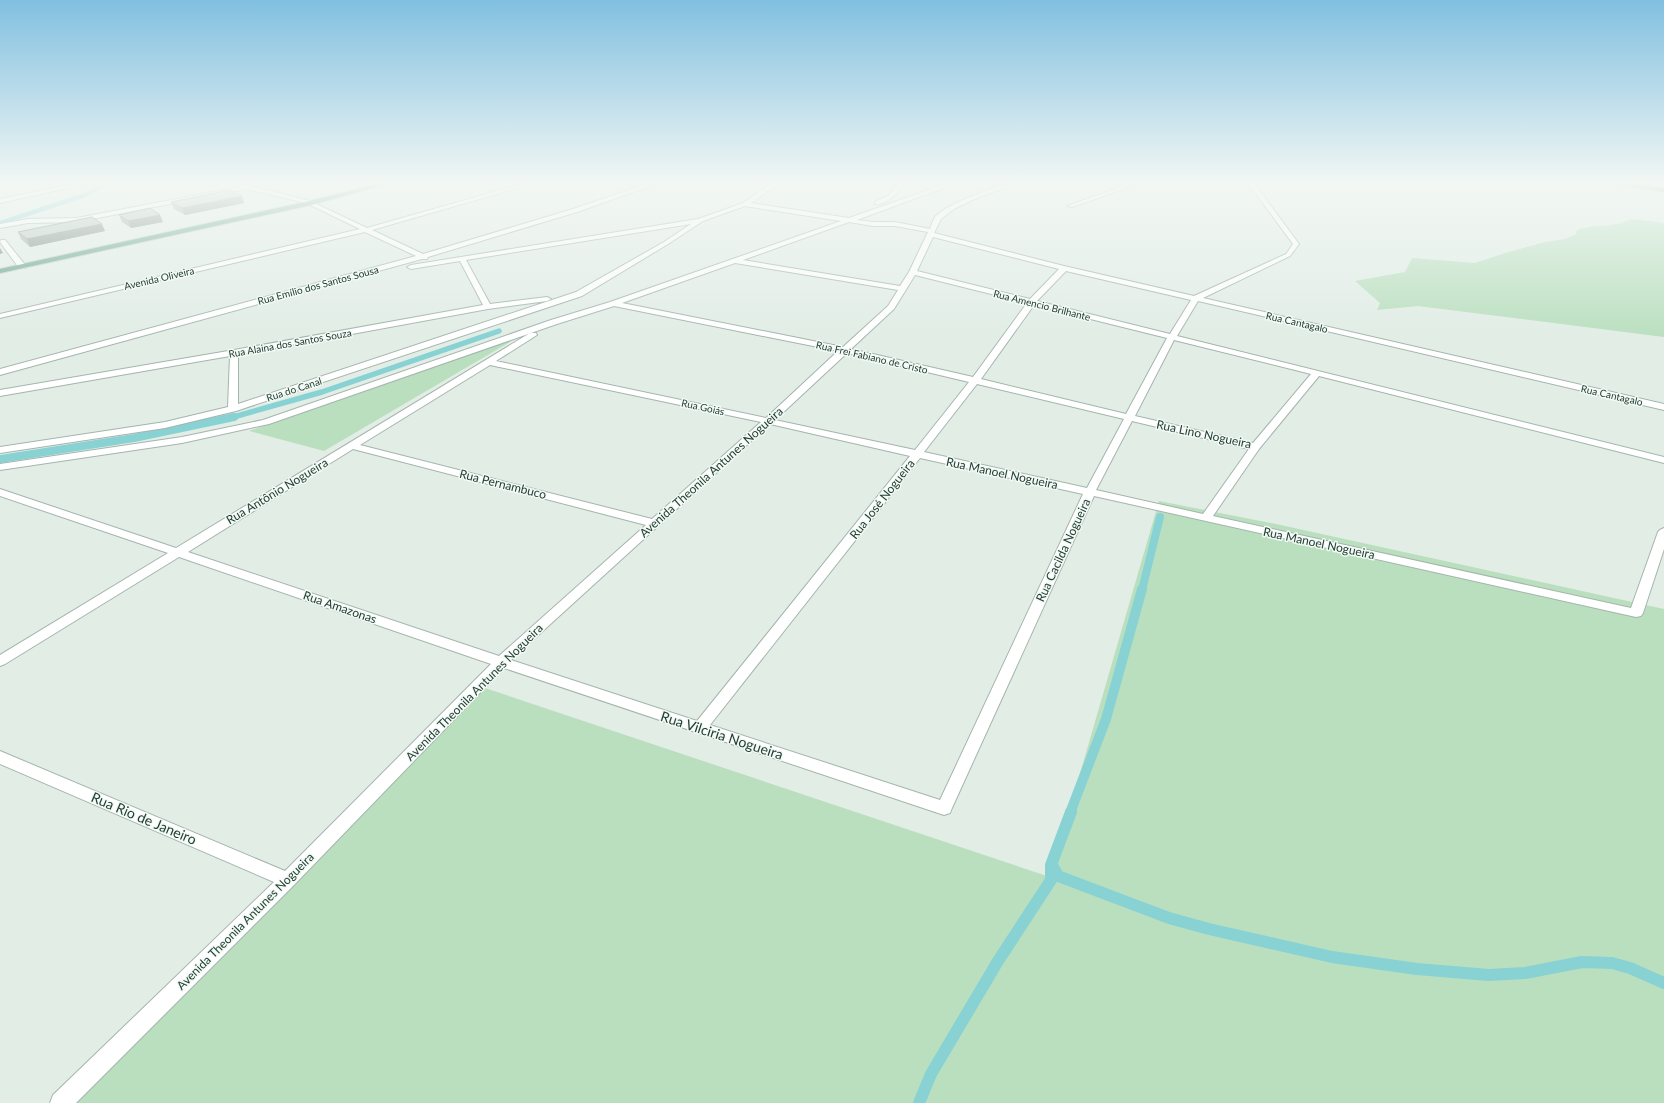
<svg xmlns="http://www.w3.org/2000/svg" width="1664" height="1103" viewBox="0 0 1664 1103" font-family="Lato,sans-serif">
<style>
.green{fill:#badfbf}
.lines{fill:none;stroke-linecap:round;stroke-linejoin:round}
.stream-far4{stroke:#88d2d4;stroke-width:4.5}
.stream-far3{stroke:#88d2d4;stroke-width:5.5}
.stream-far2{stroke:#88d2d4;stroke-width:8}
.stream-far1{stroke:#88d2d4;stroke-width:10}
.stream{stroke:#88d2d4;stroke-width:12}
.minor-casing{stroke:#a4b5ad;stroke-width:2}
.major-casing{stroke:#c1c9c6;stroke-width:2}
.minor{fill:#fff;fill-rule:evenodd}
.major{fill:#65a48b;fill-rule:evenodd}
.wall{fill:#9daca4}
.shaded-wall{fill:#808c86}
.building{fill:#b7c8bf;stroke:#808c86}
.labels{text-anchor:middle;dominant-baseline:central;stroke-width:3;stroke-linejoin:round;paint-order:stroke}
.far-street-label{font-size:10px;fill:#213f33;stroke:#f3f9f5}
.street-label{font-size:12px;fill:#213f33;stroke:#f3f9f5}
.near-street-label{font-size:14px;fill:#213f33;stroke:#f3f9f5}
</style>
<rect width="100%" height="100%" fill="#e2ede6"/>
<path class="green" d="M1631,219L1664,223V337L1418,306L1377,310L1380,303L1355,281L1405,272L1412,258L1475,263L1505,253L1545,242L1565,239L1576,234L1577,230C1594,224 1615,228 1631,219Z
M515,339L324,451L249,431Z
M1159,501L1276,524L1664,609V1103H70L476,685L1050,877Z"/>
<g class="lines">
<path class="stream-far4" d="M0,223L85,195L108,183"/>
<path class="stream-far3" d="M230,418L322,392L499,331"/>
<path class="stream-far2" d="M0,459L134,438L234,417
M1142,590L1160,517"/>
<path class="stream-far1" d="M1070,813L1106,719L1142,589"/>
<path class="stream" d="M1052,865L1058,876L1169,918L1209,929L1332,957L1417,969L1489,975L1525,973L1582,962L1612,963L1630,968L1664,983
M919,1103L931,1074L998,961L1051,880V865L1071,812"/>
<g class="minor-casing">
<path id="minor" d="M78,183H90L0,203V199Z
M239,183L310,201L367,228L525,183H535L372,230L423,254L573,209L650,183H659L577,212L428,257L427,259H422L0,375V369L416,256L365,232L0,318V314L360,229L306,203L247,189L77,222L28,223L0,228V224L28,219L77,218L239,187L236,185Z
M772,183H779L751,203L849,218L948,183H957L857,220L873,222H895L930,229C931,225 933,221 935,217C946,204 1001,183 1018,183L972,200L954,209L941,219L934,233L1064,266L1194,296L1286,254L1293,244L1248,183H1254L1299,244L1290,256L1203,298L1664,404V410L1198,301L1177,336L1664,457V463L1319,376L1259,449L1213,516L1631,608L1658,532L1660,530L1664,528V549L1643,613L1641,616L1636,617L1094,496L952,808L950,813L944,815L504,668L294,885L76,1103H50L53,1095L274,882L0,764V751L285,871L491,664L179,557L5,664L0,666V655L168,553L0,496V489L176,548L530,333H536L537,335L496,361L766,418L838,351L614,306L557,324L269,424L182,443L0,470V464L182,437L263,420L551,320L610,302L841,221L745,206L703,221L668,244L582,296L236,411L165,428L0,453V447L165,422L228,407L230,356L0,396V390L234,350L483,305L460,261L411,269L407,267L411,265L698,219L743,203ZM849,222L873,226H895L928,232L909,272L900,286L743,260ZM691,224L664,242L576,292L238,404V355L488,309L547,301L551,299L547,297L490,304L466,260ZM933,237L1059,269L1030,299L917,271ZM735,263L898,290L888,306L843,347L622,303ZM1066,271L1191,300L1170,334L1037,301ZM915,275L1027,303L973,377L851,349L894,309ZM1034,305L1167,338L1126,414L981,379ZM1174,340L1311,374L1253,443L1135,416ZM847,353L969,382L915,450L775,420ZM490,365L761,422L652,519L360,445ZM977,384L1124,419L1087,488L924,452ZM1132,421L1249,449L1203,514L1096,490ZM770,424L910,456L697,721L511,660ZM353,449L646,525L499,656L188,552ZM920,458L1083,494L940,800L710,725Z
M899,183H905C898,192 888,205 875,204V202L889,195Z
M1132,183H1141L1072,207L1067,206Z
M1,240H5L26,266L25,268H19L0,242Z"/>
</g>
<g class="major-casing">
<path id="major" d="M381,183H391L311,205L0,273V269L310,201Z
M1608,183H1625L1664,188V192Z"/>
</g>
<use href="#minor" class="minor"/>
<use href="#major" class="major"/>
</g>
<path class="wall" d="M171,202L244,203L185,215L174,209Z
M119,215L163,222L131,228L122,222Z
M105,231L30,247L21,239L18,232Z"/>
<path class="shaded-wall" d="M242,196L244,203L185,215L182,208Z
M160,215L163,222L131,228L128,221Z
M102,224L105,231L30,247L27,239Z
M0,248L3,253L0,254Z"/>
<path class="building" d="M230,190L242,196L182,208L171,202Z
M150,208L160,215L128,221L119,215Z
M92,217L102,224L27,239L18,232Z"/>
<linearGradient id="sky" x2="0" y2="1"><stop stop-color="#81c0e0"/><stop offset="0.54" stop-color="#f2f7f4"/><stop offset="1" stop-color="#f2f7f4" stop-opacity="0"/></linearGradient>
<rect width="1664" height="338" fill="url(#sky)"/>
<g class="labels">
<g class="far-street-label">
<text transform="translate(159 278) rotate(-13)">Avenida Oliveira</text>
<text transform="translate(318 285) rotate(-15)">Rua Emílio dos Santos Sousa</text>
<text transform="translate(1042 305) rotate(14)">Rua Amencio Brilhante</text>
<text transform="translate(1297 322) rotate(13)">Rua Cantagalo</text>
<text transform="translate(290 343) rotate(-10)">Rua Alaina dos Santos Souza</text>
<text transform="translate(872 357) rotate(13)">Rua Frei Fabiano de Cristo</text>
<text transform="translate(294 389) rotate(-18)">Rua do Canal</text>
<text transform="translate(1612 395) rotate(13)">Rua Cantagalo</text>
<text transform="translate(703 407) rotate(12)">Rua Goiás</text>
</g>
<g class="street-label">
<text transform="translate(1204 434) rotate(12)">Rua Lino Nogueira</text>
<text transform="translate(711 472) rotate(-42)">Avenida Theonila Antunes Nogueira</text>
<text transform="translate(1002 473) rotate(12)">Rua Manoel Nogueira</text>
<text transform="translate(503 484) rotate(14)">Rua Pernambuco</text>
<text transform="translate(277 491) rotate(-31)">Rua Antônio Nogueira</text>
<text transform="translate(882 499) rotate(-52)">Rua José Nogueira</text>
<text transform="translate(1319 543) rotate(12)">Rua Manoel Nogueira</text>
<text transform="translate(1063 550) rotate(-65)">Rua Cacilda Nogueira</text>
<text transform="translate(340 607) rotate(19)">Rua Amazonas</text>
<text transform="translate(474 692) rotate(-45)">Avenida Theonila Antunes Nogueira</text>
<text transform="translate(245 921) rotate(-45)">Avenida Theonila Antunes Nogueira</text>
</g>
<g class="near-street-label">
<text transform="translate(722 735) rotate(18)">Rua Vilciria Nogueira</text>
<text transform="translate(144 818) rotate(23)">Rua Rio de Janeiro</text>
</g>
</g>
</svg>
